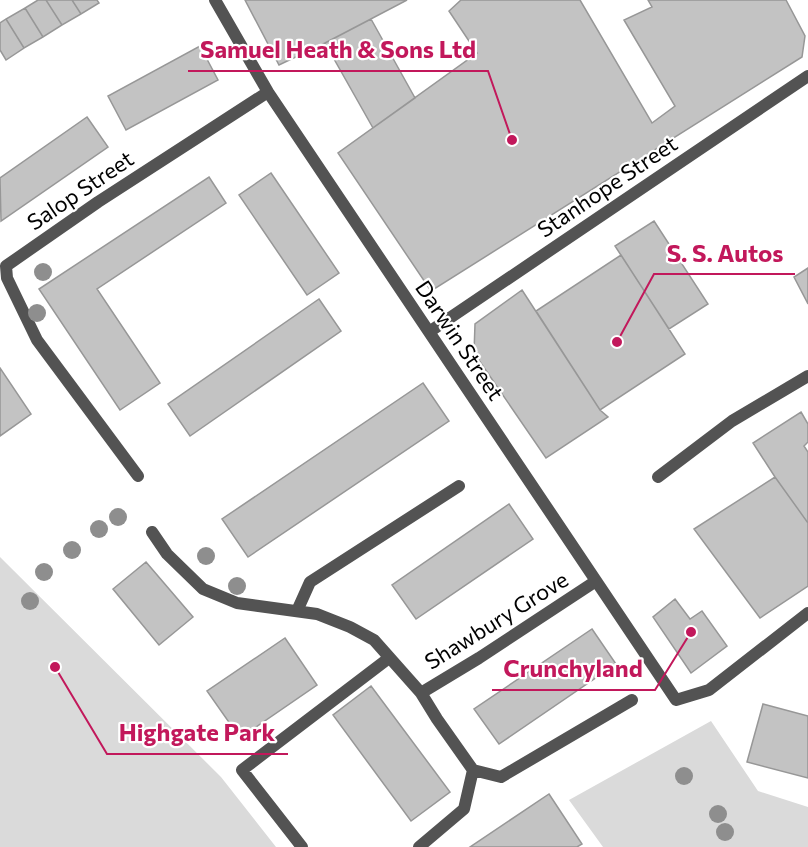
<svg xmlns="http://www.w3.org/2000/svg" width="808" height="847" viewBox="0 0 808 847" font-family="Commissioner,sans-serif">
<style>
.green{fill:#dadada}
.building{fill:#c3c3c3;stroke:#979797;stroke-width:1.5}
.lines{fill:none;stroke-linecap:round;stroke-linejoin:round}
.lane{stroke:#535353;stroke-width:12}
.street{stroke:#535353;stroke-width:12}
.tree{fill:#8e8e8e}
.labels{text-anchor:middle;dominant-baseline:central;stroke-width:4.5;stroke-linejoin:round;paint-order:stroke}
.street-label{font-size:22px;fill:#000;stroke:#fff}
.leader{fill:none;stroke:#c2185b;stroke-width:2}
.callout-dot{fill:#c2185b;stroke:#fff;stroke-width:2}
.callout-label{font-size:24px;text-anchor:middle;font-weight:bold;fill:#c2185b;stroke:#fff;stroke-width:4.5;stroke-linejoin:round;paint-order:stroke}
</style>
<rect width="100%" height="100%" fill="#fff"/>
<path class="green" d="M0,557L221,777L276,847H0Z
M711,721L758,791L808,807V847H603L569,800Z"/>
<path class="building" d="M38,0H46L62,25L43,37L25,8Z
M46,0H72L81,14L62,25Z
M72,0H97L99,3L81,14Z
M245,0H407L325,43L279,65Z
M461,0H580L652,123L675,106L624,20L652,7L648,0H786L805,36L802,57L431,291L338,153L477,53L449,11Z
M25,8L43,37L24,48L6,19Z
M6,19L24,48L6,60L0,50V23Z
M371,19L415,98L373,128L325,43Z
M200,46L218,80L126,130L108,96Z
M87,117L108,147L1,221L0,178Z
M271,173L339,273L307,295L239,195Z
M209,177L226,203L97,289L160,383L120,410L39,289Z
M654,221L708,304L669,329L615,246Z
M621,255L685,354L600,410L536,311Z
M808,268V304L794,277Z
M522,290L600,410L608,417L546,458L474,353L475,324Z
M319,299L341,331L190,436L168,404Z
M0,368L31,414L0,436Z
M423,383L449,421L248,557L222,519Z
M801,412L808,424V442L804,446L808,452V523L775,477L753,443Z
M775,477L808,523V586L760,618L694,529Z
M509,504L533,539L416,619L392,585Z
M146,562L193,617L159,645L113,589Z
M675,599L690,619L702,611L727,646L691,673L653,617Z
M592,629L616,664L499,744L474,709Z
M285,638L317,685L240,738L207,691Z
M371,686L450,792L411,821L333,715Z
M763,704L808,716V778L747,762Z
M549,794L582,844L577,847H470Z"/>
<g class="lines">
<path class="lane" d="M658,477L732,421L808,376"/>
<path class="street" d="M215,0L268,92L676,700L709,690L808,613
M429,332L808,76
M138,476L37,340L7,278L6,266L98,202L268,92
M152,532L167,554L203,589L237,603L317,614L350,627L374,640L421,693L479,658L596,581
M297,611L310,582L459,486
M473,770L501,777L632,700
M302,847L242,770L389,658
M419,847L464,809L473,770L437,719L421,693"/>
</g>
<g class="tree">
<circle cx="43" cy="272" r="9"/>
<circle cx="37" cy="313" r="9"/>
<circle cx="118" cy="517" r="9"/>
<circle cx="99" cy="529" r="9"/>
<circle cx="72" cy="550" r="9"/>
<circle cx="206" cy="556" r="9"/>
<circle cx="44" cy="572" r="9"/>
<circle cx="237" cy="586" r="9"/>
<circle cx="30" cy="601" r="9"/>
<circle cx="684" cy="776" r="9"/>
<circle cx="718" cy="814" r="9"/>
<circle cx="725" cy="832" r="9"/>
</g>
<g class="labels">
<g class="street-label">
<text transform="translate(607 186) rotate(-34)">Stanhope Street</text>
<text transform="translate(80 190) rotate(-34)">Salop Street</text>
<text transform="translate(460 340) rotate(56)">Darwin Street</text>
<text transform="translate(496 620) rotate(-32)">Shawbury Grove</text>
</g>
</g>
<path class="leader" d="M512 140L488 71H188M617 342L654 274H795M691 632L655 690H492M55 667L107 754H288"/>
<g class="callout-dot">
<circle cx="512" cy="140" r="6"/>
<circle cx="617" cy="342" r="6"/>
<circle cx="691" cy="632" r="6"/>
<circle cx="55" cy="667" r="6"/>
</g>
<g class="callout-label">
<text x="338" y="58">Samuel Heath &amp; Sons Ltd</text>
<text x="725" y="262">S. S. Autos</text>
<text x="573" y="677">Crunchyland</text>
<text x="197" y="741">Highgate Park</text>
</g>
</svg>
